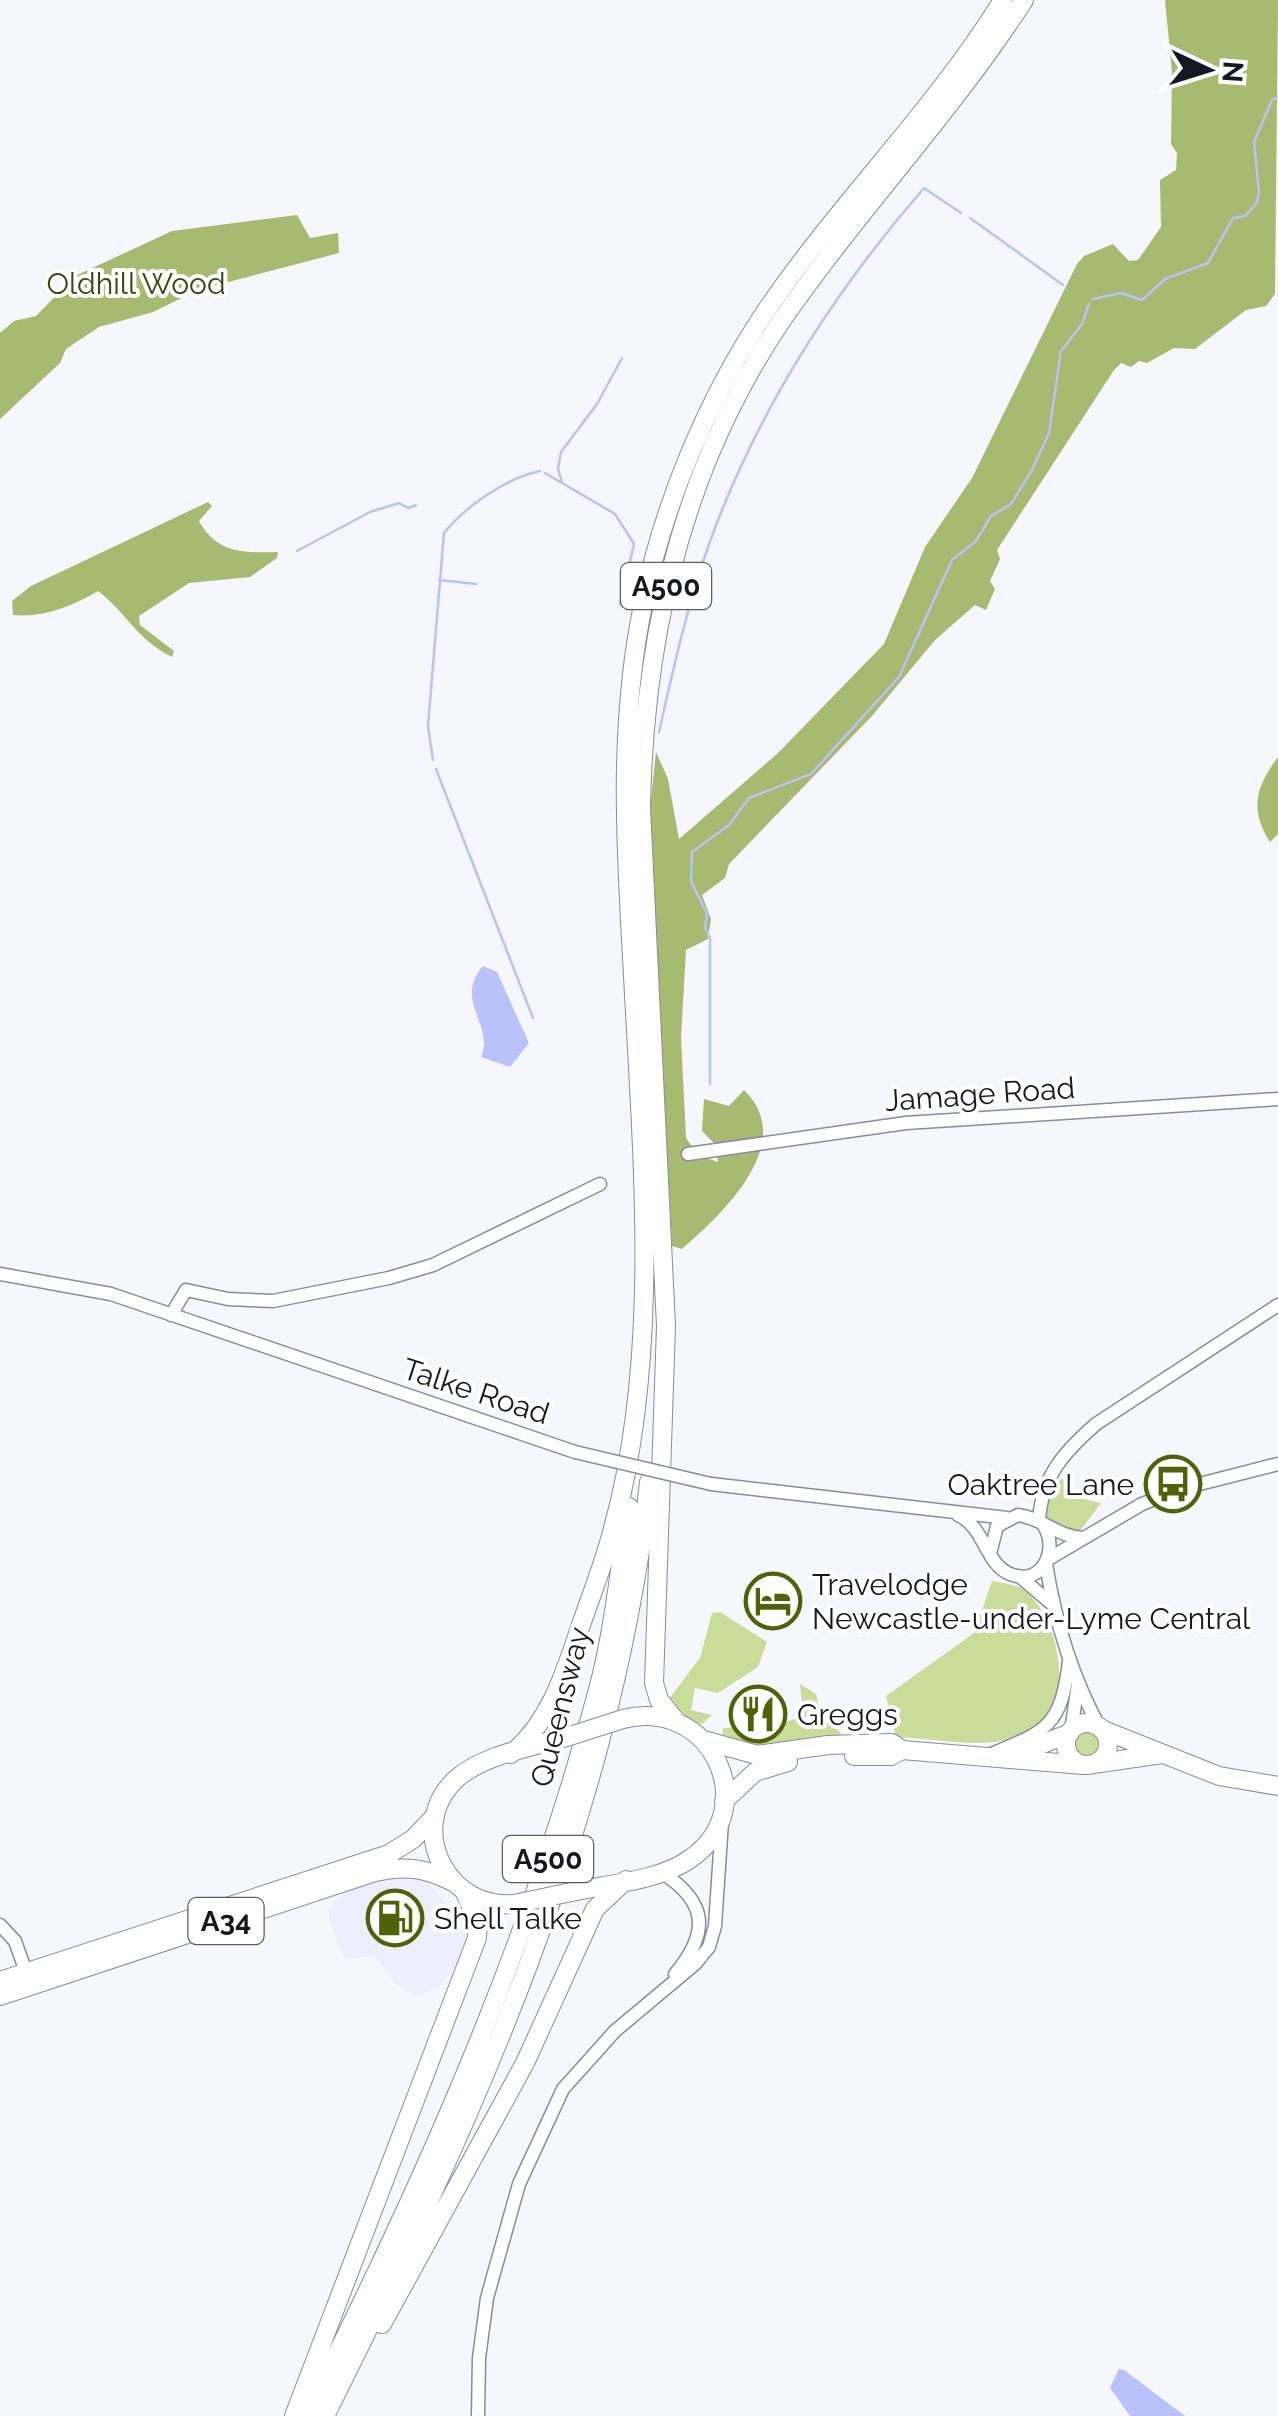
<svg xmlns="http://www.w3.org/2000/svg" width="1278" height="2416" viewBox="0 0 1278 2416" font-family="Raleway,sans-serif">
<style>
.built{fill:#edeffe}
.green{fill:#c9dc98}
.forest{fill:#a6ba70}
.water{fill:#b9c2fb}
.lines{fill:none;stroke-linecap:round;stroke-linejoin:round}
.stream{stroke:#b9c2fb;stroke-width:2.5}
.minor-casing{stroke:#878ba5;stroke-width:15}
.highway-casing{stroke:#878ba5;stroke-width:20}
.minor{stroke:#fff;stroke-width:12}
.highway{stroke:#fff;stroke-width:18}
.minor-bridge-casing{stroke:#878ba5;stroke-width:15;stroke-linecap:butt}
.highway-bridge-casing{stroke:#878ba5;stroke-width:20;stroke-linecap:butt}
.minor-bridge{stroke:#fff;stroke-width:12}
.highway-bridge{stroke:#fff;stroke-width:18}
.labels{text-anchor:middle;dominant-baseline:central;stroke-width:8;stroke-linejoin:round;paint-order:stroke}
.shield{fill:#fff;stroke:#5c5d64;stroke-width:2.5}
.shield-label{font-size:28px;font-weight:bold;fill:#161721}
.park-label{font-size:30px;fill:#3a450e;stroke:#fff}
.street-label{font-size:30px;fill:#161721;stroke:#fff}
.poi-label{font-size:30px;fill:#161721;stroke:#fff;text-anchor:start}
</style>
<rect width="100%" height="100%" fill="#f5f7fc"/>
<path class="built" d="M400,1873L426,1878L445,1903L464,1908L471,1933L467,1956L440,1985L416,1997L397,1985L375,1956L344,1959L329,1920V1909L342,1894Z"/>
<path class="green" d="M1069,1477L1074,1497L1101,1503L1077,1535L1048,1522L1043,1509L1057,1481Z
M992,1581C1001,1583 1015,1584 1022,1589C1059,1612 1078,1708 1033,1731C992,1753 941,1738 896,1737L886,1696L974,1633Z
M720,1612L767,1642L758,1667L718,1693L695,1688L691,1710L712,1715L702,1724C685,1722 676,1715 666,1703L700,1658L712,1613Z
M800,1684L816,1694L821,1718L832,1720L844,1739L765,1749L722,1740L723,1728L772,1727L803,1716Z
M1073 1744a14 14 0 1 1 28 0a14 14 0 1 1-28 0Z"/>
<path class="forest" d="M1165,0H1278L1275,294L1266,306L1246,310L1195,349L1174,348L1147,363L1139,361L1131,367L1121,363L1114,370L997,550L1000,559L990,581L995,589L986,610L975,605L935,640L872,716L729,864L725,878L702,895L711,919L708,939L686,950L681,1038L686,1138L698,1155L718,1162L716,1145L702,1131L704,1099L729,1106L744,1090C799,1143 721,1215 682,1249L672,1246L653,899L650,809L656,752L668,779L679,839L778,753L884,644L925,547L972,478L1077,264L1084,256L1113,244L1129,261L1138,260L1161,227L1160,180L1176,170L1177,153L1171,144L1172,73Z
M297,215L310,238L338,233L339,253L198,290L153,312L99,327L66,349L60,363L0,419V333L14,321L36,316L75,276L172,231Z
M208,502L212,506L199,521C217,554 245,553 278,552L277,558L250,577L189,583L139,616L140,625L174,651L172,657C136,639 127,613 98,591C72,606 44,618 13,615L12,601L31,586Z
M1278,757V834L1270,842C1249,809 1256,787 1278,757Z"/>
<path class="water" d="M483,966L497,972L529,1043L510,1067L481,1057C495,1025 453,1001 483,966Z
M1119,2369L1124,2370L1185,2416H1130L1110,2388Z"/>
<g class="lines">
<path class="stream" d="M970,218L1063,285
M1093,299L1121,293L1142,300L1165,279L1208,263L1233,218L1245,216L1256,204L1259,193L1254,142L1272,100L1278,97
M545,473L615,514L634,544L620,604
M562,482L558,469L561,452L597,404L622,358
M297,551L370,512L399,503L408,508L416,505
M439,580L476,584
M659,732C673,670 687,607 708,547C755,415 833,293 924,188L961,213
M433,760L428,726L444,533C466,506 506,478 540,471
M436,769L533,1018
M710,1084V938L705,927L707,914L691,881L692,852L729,825L749,798L811,774L899,677L952,560L976,541L991,516L1011,504L1032,470L1049,433L1061,351L1082,324L1089,304"/>
<g class="minor-casing">
<path id="minor" d="M688,1154L906,1123L1278,1099
M0,1274L111,1294L575,1452
M171,1315L186,1290L228,1299L273,1301L389,1278L433,1265L600,1184
M711,1484L1007,1518
M958,1515C985,1527 985,1564 1010,1574C1042,1587 1059,1550 1044,1526
M1039,1520C1042,1476 1064,1452 1096,1424L1278,1305
M991,1550L997,1526L1018,1515C1043,1518 1057,1537 1084,1538
M1050,1558L1142,1504L1180,1489L1278,1464
M1046,1564C1055,1620 1072,1677 1100,1728
M1019,1576L1052,1604
M1071,1731L1078,1684
M989,1755C1047,1731 1061,1727 1069,1661
M661,1872C708,1902 710,1932 675,1974
M0,1925L15,1941L26,1972
M478,2416L479,2358L487,2298L519,2184L563,2089L615,2031L695,1964L709,1947L715,1926L722,1822"/>
</g>
<g class="highway-casing">
<path id="highway" d="M676,1721L659,1700L654,1683L666,1326L641,808C644,635 683,466 782,320C858,210 951,113 1024,0
M1066 1744a21 21 0 1 1 42 0a21 21 0 1 1-42 0Z
M1101,1729L1219,1776L1278,1786
M707,1741L757,1755L828,1745L892,1743L902,1750L1083,1765
M511,1754C551,1722 566,1669 582,1622C592,1593 604,1563 612,1532C660,1362 643,1168 634,994C627,864 616,734 643,605C663,506 706,402 762,317C836,206 933,113 1003,0
M854,1756H891L902,1750
M1013,1756L1070,1733
M1093,1764L1162,1754
M724,1801L755,1772L788,1762
M571,1892C608,1884 659,1881 690,1859C764,1808 711,1697 623,1719
M519,1903C450,1915 404,1830 455,1780C483,1754 534,1747 570,1736
M0,1981L389,1854L413,1839L434,1817
M0,1996L375,1872C406,1865 425,1868 453,1882
M382,2324L525,2063L595,1909L626,1880
M294,2416L477,1938L478,1922L466,1895
M306,2416C425,2181 531,1942 599,1686C614,1628 620,1566 629,1507
M325,2416C473,2120 613,1815 649,1482"/>
</g>
<use href="#minor" class="minor"/>
<use href="#highway" class="highway"/>
<g class="minor-bridge-casing">
<path id="minor-bridge" d="M575,1452L711,1484"/>
</g>
<g class="highway-bridge-casing">
<path id="highway-bridge" d="M570,1736L623,1719
M519,1903L571,1892"/>
</g>
<use href="#minor-bridge" class="minor-bridge"/>
<use href="#highway-bridge" class="highway-bridge"/>
</g>
<defs>
<g id="bus-ring" transform="scale(2.875)"><circle r="9.5" fill="#fff" stroke="#506106" stroke-width="1.5"/><path d="M-5-6H5V4H4V6H2V4H-2V6H-4V4H-5ZM-3.5-4V0h7V-4ZM-3.5 1.2v1.5H-2V1.2ZM2 1.2v1.5H3.5V1.2Z" fill="#506106"/></g>
<g id="hotel-ring" transform="scale(2.875)"><circle r="9.5" fill="#fff" stroke="#506106" stroke-width="1.5"/><path d="M-6-4.5h1.5V1H6V5H4.5V3h-9V5H-6ZM-4 0a1.8 1.8 0 1 1 3.6 0ZM.5 0V-2.5h3Q6-2.5 6 0Z" fill="#506106"/></g>
<g id="restaurant-ring" transform="scale(2.875)"><circle r="9.5" fill="#fff" stroke="#506106" stroke-width="1.5"/><path d="M-5-6h1v4h1v-4h1v4h1v-4h1v5L-1.5 .5V6h-2V.5L-5-1ZM5-6V6H3V1.5H1.5Q1.5-4 5-6Z" fill="#506106"/></g>
<g id="fuel-ring" transform="scale(2.875)"><circle r="9.5" fill="#fff" stroke="#506106" stroke-width="1.5"/><path d="M-5.5-6h7V0h2V4h1.3V-2.5L3-4.5l.8-.8L6-3V5H2.5V1h-1V6h-7ZM-4.2-4.7v3.2H.2V-4.7Z" fill="#506106"/></g>
</defs>
<g fill-rule="evenodd">
<use href="#bus-ring" x="1173" y="1484"/>
<use href="#hotel-ring" x="773" y="1601"/>
<use href="#restaurant-ring" x="758" y="1714"/>
<use href="#fuel-ring" x="395" y="1918"/>
</g>
<g class="labels">
<g class="shield">
<rect x="621" y="563" width="90" height="46" rx="8"/>
<rect x="503" y="1836" width="90" height="46" rx="8"/>
<rect x="188.5" y="1898" width="75" height="46" rx="8"/>
</g>
<g class="shield-label">
<text x="666" y="586">A500</text>
<text x="548" y="1859">A500</text>
<text x="226" y="1921">A34</text>
</g>
<g class="park-label">
<text x="136" y="283">Oldhill Wood</text>
</g>
<g class="street-label">
<text transform="translate(980 1094) rotate(-4)">Jamage Road</text>
<text transform="translate(476 1391) rotate(18)">Talke Road</text>
<text transform="translate(560 1707) rotate(-76)">Queensway</text>
</g>
<g class="poi-label">
<text x="1134" y="1484" text-anchor="end">Oaktree Lane</text>
<text x="812" y="1584">Travelodge<tspan x="812" dy="34">Newcastle-under-Lyme Central</tspan></text>
<text x="797" y="1714">Greggs</text>
<text x="434" y="1918">Shell Talke</text>
</g>
</g>
<g transform="translate(1208 70) rotate(94)" stroke="#ffffff" stroke-width="8" paint-order="stroke">
<path d="M0-8L18 38L0 25L-18 38Z" fill="#161721"/>
<text y="-15" font-size="28" font-weight="bold" text-anchor="middle" fill="#161721">N</text>
</g>
</svg>
